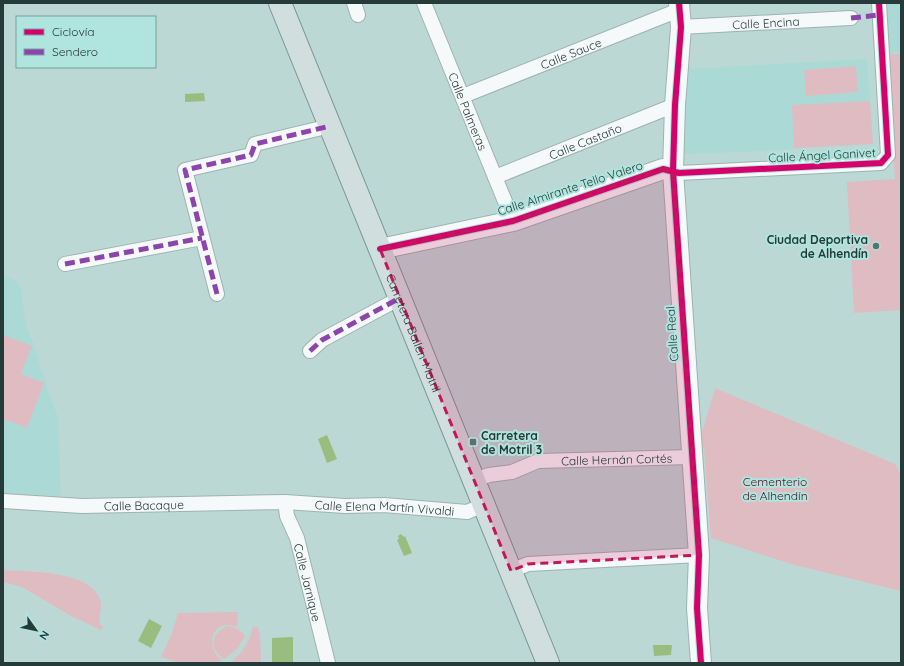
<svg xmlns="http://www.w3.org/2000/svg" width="904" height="666" viewBox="0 0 904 666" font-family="Quicksand,sans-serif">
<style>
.built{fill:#abdad6}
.green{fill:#debcc2}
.water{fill:#98bd7f}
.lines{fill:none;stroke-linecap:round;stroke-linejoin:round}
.street-casing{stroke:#9db3b1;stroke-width:16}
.secondary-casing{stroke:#9db3b1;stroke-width:22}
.primary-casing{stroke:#769896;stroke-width:24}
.street{stroke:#f5f9f9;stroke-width:14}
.secondary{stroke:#f5f9f9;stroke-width:20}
.primary{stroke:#d0dfde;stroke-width:22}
.quiet{stroke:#8e44ad;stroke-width:5;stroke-dasharray:10 5;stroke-linecap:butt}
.cycleway-casing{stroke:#b0e4df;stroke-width:8}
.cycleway{stroke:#d6006c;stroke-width:6}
.marked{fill:#c2185b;fill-opacity:0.2;stroke:#c2185b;stroke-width:3;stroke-dasharray:8 5;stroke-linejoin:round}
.poi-dot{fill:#5a7170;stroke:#b0e4df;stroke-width:1.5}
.labels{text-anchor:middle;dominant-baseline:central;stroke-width:4;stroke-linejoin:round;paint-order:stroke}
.street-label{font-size:12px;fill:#253a39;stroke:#b0e4df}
.poi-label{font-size:12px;font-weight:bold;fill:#253a39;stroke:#b0e4df;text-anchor:end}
.park-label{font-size:12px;fill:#501122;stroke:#b0e4df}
</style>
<rect width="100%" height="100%" fill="#bcd8d5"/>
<path class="built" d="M884,3H901V53L886,54Z
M867,59L873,144L745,152L679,154L687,69Z
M3,276L14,279L21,288L26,325L34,345L48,391L58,417L61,496L3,493Z"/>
<path class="green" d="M886,54H901V310L854,313L847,182L895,179Z
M856,66L858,92L806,96L804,70Z
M870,101L873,144L794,148L792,105Z
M3,335L32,346L21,374L44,383L27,428L3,419Z
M715,388L895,464L901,475V591L791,564L711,538L704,448L698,446Z
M3,570C28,572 86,570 99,597C104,607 98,614 100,624L103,627L101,630L71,616L22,587L3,582Z
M238,612L237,627C234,626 230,625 227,625C208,627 208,650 222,660L216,663H179L161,657L172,633L178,613Z
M228,626C236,628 240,630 245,636L237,649L224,659C208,648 211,633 228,626Z
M253,627H258L259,633H260L261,663H229C242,655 249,642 253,627Z"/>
<path class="water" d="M204,93L205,101L185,102V94Z
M327,435L337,459L327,463L318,439Z
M401,534L404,537L405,536L412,553L404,556L397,540L399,539L398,536Z
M149,619L162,626L151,648L138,641Z
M293,637V663H272V638Z
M653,645H672L671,655L654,656Z"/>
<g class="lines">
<g class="street-casing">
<g id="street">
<path d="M354,3L358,15"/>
<path id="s1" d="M424,3L513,221"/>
<path id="s2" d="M681,27L851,18"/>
<path id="s3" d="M463,96L679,10"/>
<path d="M673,171L679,173L881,163L888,155L879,3"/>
<path id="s4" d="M495,177L675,105"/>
<path d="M65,264L202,238"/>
<path d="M217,294L185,170L251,155L255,144L330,126"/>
<path d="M310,351L322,340L400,298"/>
<path id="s5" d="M474,480L489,475L512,472L538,461L692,457"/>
<path id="s6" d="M3,501L82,506L285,502L345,506L384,505L467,512L484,505"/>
<path id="s7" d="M285,502L287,516L297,538L328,663"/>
<path d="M511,571L528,564L699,555"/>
</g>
</g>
<g class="secondary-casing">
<path id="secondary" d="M679,3L681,27L675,105L673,171L699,555L697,608L701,663
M380,249L513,221L663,169L673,171"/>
</g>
<g class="primary-casing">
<g id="primary">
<path id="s8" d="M280,3L548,663"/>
</g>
</g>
<use href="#street" class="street"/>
<use href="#secondary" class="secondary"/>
<use href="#primary" class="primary"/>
<path class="quiet" d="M851,18L879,15
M65,264L202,238
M217,294L185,170L251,155L255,144L330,126
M310,351L322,340L400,298"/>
<g class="cycleway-casing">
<path id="cycleway" d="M679,3L681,27L675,105L673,171L699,555L697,608L701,663
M380,249L513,221L663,169L679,173L881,163L888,155L879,3"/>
</g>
<use href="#cycleway" class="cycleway"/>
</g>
<path class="marked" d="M663,169L673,171L699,555L528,564L511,571L380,249L513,221Z"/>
<g class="poi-dot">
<circle cx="876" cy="246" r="4"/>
<rect x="469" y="438" width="8" height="8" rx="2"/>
</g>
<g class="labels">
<g class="street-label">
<text stroke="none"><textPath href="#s2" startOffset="85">Calle Encina</textPath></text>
<text stroke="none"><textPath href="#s3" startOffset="116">Calle Sauce</textPath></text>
<text stroke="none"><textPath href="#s1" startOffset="117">Calle Palmeras</textPath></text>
<text stroke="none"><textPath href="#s4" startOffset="97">Calle Castaño</textPath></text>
<text transform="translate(822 155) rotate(-3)">Calle Ángel Ganivet</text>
<text transform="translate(570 188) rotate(-18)">Calle Almirante Tello Valero</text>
<text stroke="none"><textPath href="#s8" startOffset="356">Carretera Bailén-Motril</textPath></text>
<text transform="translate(672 334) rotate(-94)">Calle Real</text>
<text stroke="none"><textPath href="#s5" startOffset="146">Calle Hernán Cortés</textPath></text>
<text stroke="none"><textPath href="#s6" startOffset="141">Calle Bacaque</textPath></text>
<text stroke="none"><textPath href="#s6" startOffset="382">Calle Elena Martín Vivaldi</textPath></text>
<text stroke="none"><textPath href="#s7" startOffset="84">Calle Jarnique</textPath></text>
</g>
<g class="poi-label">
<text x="868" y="239">Ciudad Deportiva<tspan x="868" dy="14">de Alhendín</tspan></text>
<text x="481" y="435" text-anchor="start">Carretera<tspan x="481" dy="14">de Motril 3</tspan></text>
</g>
<g class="park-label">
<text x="775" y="481">Cementerio<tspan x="775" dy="14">de Alhendín</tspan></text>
</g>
</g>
<rect width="904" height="666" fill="none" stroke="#253a39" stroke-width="8"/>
<rect x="16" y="16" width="140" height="52" fill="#b0e4df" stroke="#78a09d"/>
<rect x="24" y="29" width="20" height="6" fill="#d6006c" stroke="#78a09d"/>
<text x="52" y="36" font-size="12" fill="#253a39">Ciclovía</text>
<rect x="24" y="49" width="20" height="6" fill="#8e44ad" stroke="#78a09d"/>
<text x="52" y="56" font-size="12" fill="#253a39">Sendero</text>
<g transform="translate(36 630) rotate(123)" stroke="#b0e4df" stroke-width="3" paint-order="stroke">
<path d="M0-3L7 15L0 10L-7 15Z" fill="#253a39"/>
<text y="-6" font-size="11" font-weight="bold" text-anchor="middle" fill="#253a39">N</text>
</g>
</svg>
